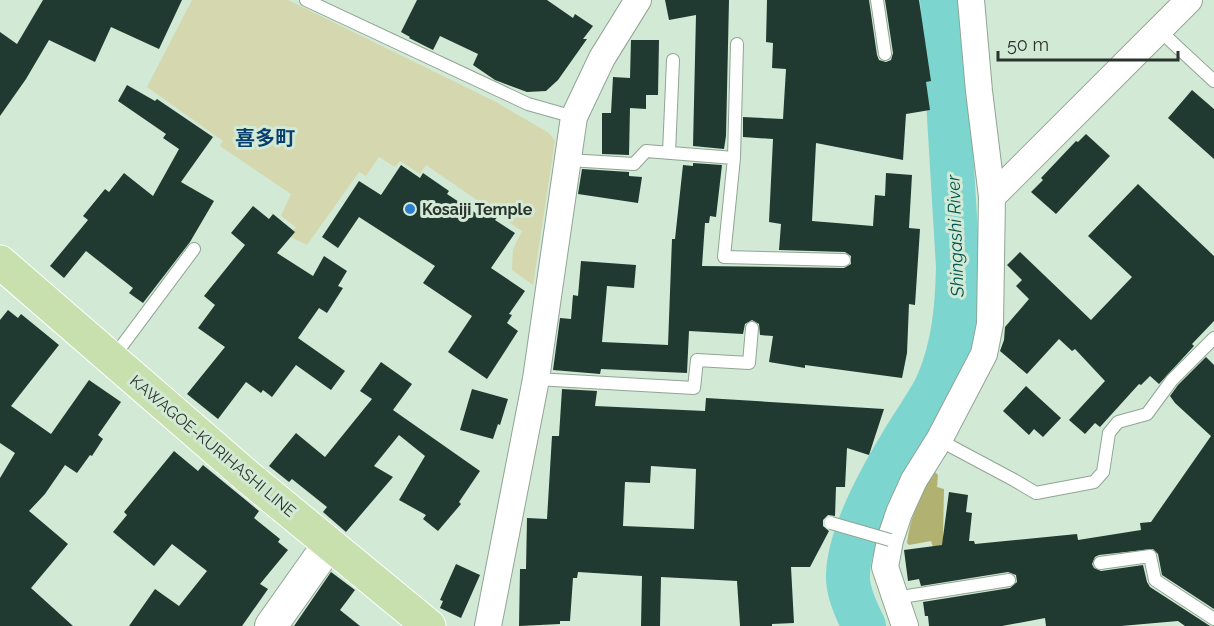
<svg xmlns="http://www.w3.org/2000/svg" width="1214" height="626" viewBox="0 0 1214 626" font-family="Raleway,'Noto Sans JP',sans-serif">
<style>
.green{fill:#d5d7ae}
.forest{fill:#b1b271}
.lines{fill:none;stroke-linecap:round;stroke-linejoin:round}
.river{stroke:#7dd5cf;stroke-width:44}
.building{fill:#213a31;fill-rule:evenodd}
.service-casing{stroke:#90a593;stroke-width:14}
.minor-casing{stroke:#90a593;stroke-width:28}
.tertiary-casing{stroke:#90a593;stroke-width:34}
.primary-casing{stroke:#fff;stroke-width:35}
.service{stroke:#fff;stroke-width:12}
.minor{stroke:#fff;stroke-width:26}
.tertiary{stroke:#fff;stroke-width:32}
.primary{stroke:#c8e0ad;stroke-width:33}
.service-bridge-casing{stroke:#90a593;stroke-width:14;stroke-linecap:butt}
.service-bridge{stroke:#fff;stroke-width:12}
.poi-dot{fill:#2a7ecd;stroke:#d2e9d5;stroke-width:2}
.labels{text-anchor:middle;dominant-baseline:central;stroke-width:6;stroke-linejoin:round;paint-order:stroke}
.poi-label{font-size:16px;font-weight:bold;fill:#2b342c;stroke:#d2e9d5;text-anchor:start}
.street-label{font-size:16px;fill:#2b342c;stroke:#d2e9d5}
.water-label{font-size:18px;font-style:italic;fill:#005450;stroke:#d2e9d5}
.quarter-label{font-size:20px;font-weight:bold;fill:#063f70;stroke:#d2e9d5}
</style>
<rect width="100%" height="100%" fill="#d2e9d5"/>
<path class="green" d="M192,0H288L494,101L549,133L555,141L533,285L512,270L513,249L522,231L426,165L420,174L400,161L395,167L379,157L366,176L359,172L307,245L289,236L296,227L281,216L291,194L220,146L223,141L147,87Z"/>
<path class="forest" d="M935,472L938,475L937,487L944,489L943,536L955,535L935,553L931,541L909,545L907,543C910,517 920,496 931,473Z"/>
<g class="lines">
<path class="river" d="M864,626C857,612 847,591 848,575C849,530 889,463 913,425C921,412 932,397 938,383C954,345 957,307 958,267L942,0"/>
</g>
<path class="building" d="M43,0H182L159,49L111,27L95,62L49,40L26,79L0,116V32L17,44Z
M417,0H547L573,18L575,14L593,26L583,39H587L558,80L546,91L527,92L495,80L473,65L478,54L440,36L433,50L409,38L410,37L401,32Z
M665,0H729L726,136L724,149L693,146L696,15L669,20Z
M767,0H869L877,55L879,60L886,62L891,60L893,53L885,0H919L931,81L926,82L930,110L906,114L903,160L816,143L812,221L873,226L875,195L885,196L886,173L912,175L909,228L920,229L915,305L909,304L907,353L902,378L805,365V368L769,362L773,336L760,335L759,324L752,320L745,324L743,334L689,331L687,373L601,369L600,374L553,370L560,318L571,319L573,295L578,296L581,261L636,265L634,288L607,286L602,342L668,345L672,239H675L683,165L693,166V163L722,165L716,217L710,216L709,223H705L702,266L844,268L851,264V256L845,252L779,250L781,224L769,222L773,139L743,137V117L783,119L786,69L772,68L773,43L766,42Z
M631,40H659L658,95H646V109L630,108L629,155L602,154V113H611L613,77L630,78Z
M127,85L155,101L157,99L213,137L181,182L214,201L190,242L143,303L129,293L133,288L86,251L64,278L50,266L88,220L83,216L105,189L109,192L124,173L153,196L179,149L163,138L166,134L118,101Z
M1192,90L1214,109V159L1168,118Z
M1086,134L1110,156L1056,214L1031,192L1043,180L1041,178L1076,141L1078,142Z
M401,165L420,178L423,173L449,191L447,194L477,214L483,206L498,216L495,220L515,233L491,268L525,291L509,314L512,315L507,323L518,331L487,379L448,352L472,316L423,283L435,266L359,217L338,248L322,237L359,181L381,195Z
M582,169L629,172V176L642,177L638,203L578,194Z
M1138,184L1214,256V321L1192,344L1194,346L1159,384L1150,376L1141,385L1139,384L1100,427L1095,423L1085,434L1069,420L1105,381L1075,349L1072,351L1059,339L1027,374L1000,351L1004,340L1005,327L1029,299L1016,286L1022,280L1007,265L1020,252L1091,320L1132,277L1088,236Z
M253,206L269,219L273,214L295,232L277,253L313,276L324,256L347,271L338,286L343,288L327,313L319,308L298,338L345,371L331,390L296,365L272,397L263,390L261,393L246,382L218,419L187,394L225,347L198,328L215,305L204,296L245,245L231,233Z
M8,310L18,318L21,314L59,345L11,406L51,434L89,380L121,402L98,435L103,439L92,456L90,455L77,473L65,465L45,494L29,511L68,544L31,588L73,626H0V478L15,453L0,443V320Z
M1206,357L1214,365V609L1162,575L1158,554L1153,549L1099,555L1095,557L1092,564L1094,568L1101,571L1143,565L1147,582L1150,587L1210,626H1185L1178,621L1121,626H1046L1045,618L1002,626H929L928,616H925L923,602L1010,588L1017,582L1016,575L1008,572L921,586L919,579L908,581L904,550L942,545L949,492L968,495L966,512L972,513L969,541H974L975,544L1077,534L1078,540L1141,530L1140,523L1151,522L1211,436L1175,403L1170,396L1178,385Z
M381,362L412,384L393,410L480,471L459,502L461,504L438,531L423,519L426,515L399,500L425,456L399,435L374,466L393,477L346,532L323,512L327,507L292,479L289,482L269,466L296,433L325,457L372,399L360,391Z
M1026,386L1061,418L1043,437L1034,429L1029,435L1003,411Z
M472,389L508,399L500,425L498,424L493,439L460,430Z
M562,389L597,391L595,406L705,411L706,398L884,409L869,455L847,448L845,487H836L835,516L828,515L823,520V526L829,531L810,567H791L794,623L772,624V626H740L737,581L661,577L660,626H641L642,576L578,572L577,578H573L570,621H560V624L519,626L520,569H526L527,518L547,519L552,436H559ZM651,466L696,469L694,529L623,526L625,482L650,483Z
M174,451L198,471L203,465L259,511L254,518L280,539L278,542L288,550L260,584L268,589L242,626H129L155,589L179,606L207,571L172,544L154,566L113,532L127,515L124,512Z
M456,564L480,575L461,618L440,608L443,601L440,600Z
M331,572L355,590L340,610L360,626H294Z"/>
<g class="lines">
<g class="service-casing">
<path id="service" d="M306,0L528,104L574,117
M877,0L885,54
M1159,30L1214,81
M737,44L734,158L724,257L844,260
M669,153L673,60
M568,160L634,164L646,151L734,158
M112,359L194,249
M536,379L694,388L697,360L749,363L752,328
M939,440L1014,480L1036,493L1094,482L1103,472L1109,433L1118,422L1147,414L1172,380L1214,338
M1100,563L1150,556L1155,580L1214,619
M895,598L1009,580"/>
</g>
<g class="minor-casing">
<path id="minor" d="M992,197L1189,0
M488,626L536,379L574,117L602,58L638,0
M905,626L885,567L890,540L899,513L914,480L939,440L984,354L990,324L992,197L979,91L971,0"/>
</g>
<g class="tertiary-casing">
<path id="tertiary" d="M271,626L329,544"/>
</g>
<g class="primary-casing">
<path id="primary" d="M0,262L248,477L429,626"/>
</g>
<use href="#service" class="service"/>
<use href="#minor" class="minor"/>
<use href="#tertiary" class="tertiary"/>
<use href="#primary" class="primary"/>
<g class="service-bridge-casing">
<path id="service-bridge" d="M831,523L890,540"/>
</g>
<use href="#service-bridge" class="service-bridge"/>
</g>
<circle class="poi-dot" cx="410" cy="209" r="6"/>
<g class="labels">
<g class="poi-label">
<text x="422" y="209">Kosaiji Temple</text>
</g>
<g class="street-label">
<text transform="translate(213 446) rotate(40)">KAWAGOE-KURIHASHI LINE</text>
</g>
<g class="water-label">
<text transform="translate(955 236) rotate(-92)">Shingashi River</text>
</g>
<g class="quarter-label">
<text x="265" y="138">喜多町</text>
</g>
</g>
<path d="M998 51v9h180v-9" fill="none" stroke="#2b342c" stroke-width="3"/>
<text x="1007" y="51" font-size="18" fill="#2b342c" stroke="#d2e9d5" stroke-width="4.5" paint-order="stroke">50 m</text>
</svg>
